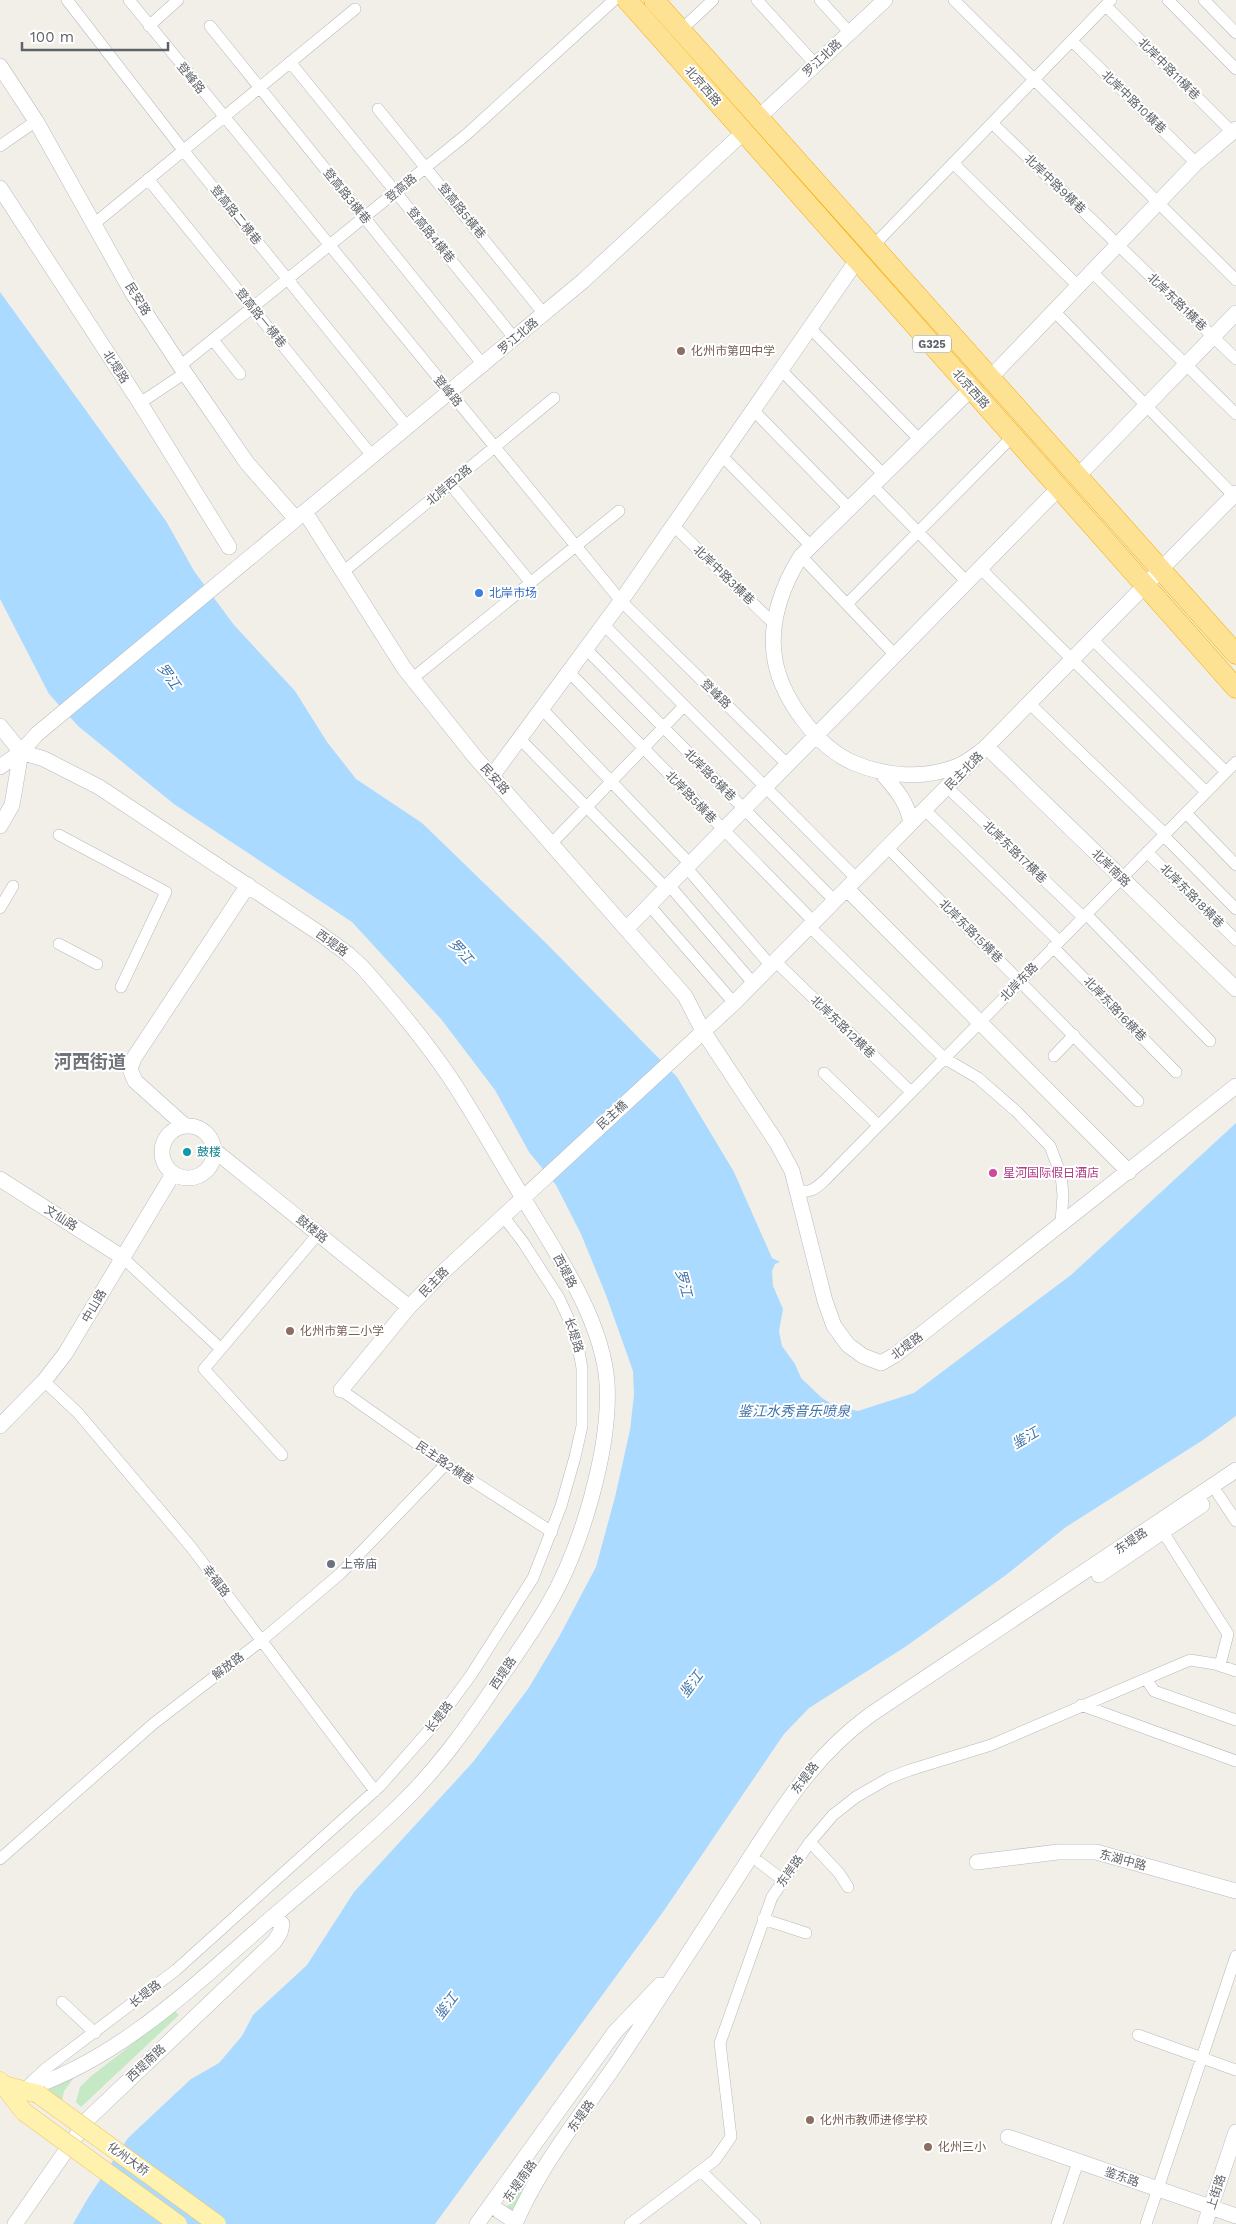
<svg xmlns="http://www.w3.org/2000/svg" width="1236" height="2224" viewBox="0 0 1236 2224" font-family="'Work Sans','Noto Sans SC',sans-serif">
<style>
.green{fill:#c5e8c5}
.water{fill:#aadaff}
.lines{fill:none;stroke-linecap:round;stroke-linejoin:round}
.street-casing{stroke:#b5b8bc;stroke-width:12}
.secondary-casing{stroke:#b6babf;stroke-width:16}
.primary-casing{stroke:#f2c960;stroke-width:19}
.highway-casing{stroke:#f9ab00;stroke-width:21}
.street{stroke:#fff;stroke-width:11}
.secondary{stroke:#fff;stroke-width:15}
.primary{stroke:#fff2af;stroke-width:18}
.highway{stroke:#fde293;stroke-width:20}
.primary-bridge-casing{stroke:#f2c960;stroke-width:19;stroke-linecap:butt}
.primary-bridge{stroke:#fff2af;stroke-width:18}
.education-dot{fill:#8d6e63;stroke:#fff;stroke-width:2}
.shop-dot{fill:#3f7fe0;stroke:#fff;stroke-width:2}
.culture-dot{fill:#0f9aa8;stroke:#fff;stroke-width:2}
.hotel-dot{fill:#d1479c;stroke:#fff;stroke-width:2}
.worship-dot{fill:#6b7280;stroke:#fff;stroke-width:2}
.labels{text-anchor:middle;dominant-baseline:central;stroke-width:4;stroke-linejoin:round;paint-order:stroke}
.shield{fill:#fff;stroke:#8f9295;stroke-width:1}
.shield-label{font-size:11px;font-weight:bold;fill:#5f6368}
.street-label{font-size:12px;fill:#5f6368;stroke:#fff}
.education-label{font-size:12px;fill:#785e54;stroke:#fff;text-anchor:start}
.shop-label{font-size:12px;fill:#366cbe;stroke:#fff;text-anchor:start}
.culture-label{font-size:12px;fill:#0d838f;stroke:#fff;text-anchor:start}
.hotel-label{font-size:12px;fill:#b23c85;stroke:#fff;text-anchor:start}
.worship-label{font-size:12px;fill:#5b616d;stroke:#fff;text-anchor:start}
.water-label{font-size:14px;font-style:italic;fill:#4174aa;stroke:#fff}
.district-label{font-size:18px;font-weight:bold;fill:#70757a;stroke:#fff}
</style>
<rect width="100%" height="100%" fill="#f1efe8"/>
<path class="green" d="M175,2011L179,2015L81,2107L76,2102L80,2087L90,2077Z
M71,2077L73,2079L64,2091L62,2101L48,2090Z
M541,2159L543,2161L516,2212L507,2207Z"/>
<path class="water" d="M0,292L166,521L194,571L234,625L295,691L327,742L356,779L422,823L547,944L677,1077L734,1172L772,1258L780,1262L775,1264L772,1271L773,1286L783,1309L779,1331L782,1346L795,1364L801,1378L822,1398L835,1406L858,1411L914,1393L1071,1275L1236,1123V1416L1203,1440L1066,1527L1006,1575L905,1647L809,1708L784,1734L663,1912L435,2224H73L88,2198L128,2138L191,2079L219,2063L242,2036L253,2015L307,1965L354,1892L473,1762L528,1689L559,1637L596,1567L615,1497L630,1430L634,1395L633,1371L606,1295L581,1234L556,1185L529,1152L495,1090L441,1019L352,922L174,804L78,726L49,694L0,599Z"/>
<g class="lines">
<g class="street-casing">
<path id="street" d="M67,0L183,150L408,428
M129,0L621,601L787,764
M757,0L815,64
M820,0L850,33
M954,0L1236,280
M1168,0L1236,69
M1204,0L1236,33
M1106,6L1232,132
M149,26L178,0
M210,26L484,366
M681,30L713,0
M1072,41L1196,163
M290,62L515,339
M378,109L544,314
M992,123L1236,359
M0,146L36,121
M953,163L1078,286
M148,179L373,457
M94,224L355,9
M873,246L1111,0
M1091,271L1236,414
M1054,311L1236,498
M809,327L919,439
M213,340L240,374
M180,366L467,134L614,0
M780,369L883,474
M140,403L185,373
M753,410L849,508
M721,455L811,546
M450,484L531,583
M872,485L967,582
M673,525L775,625
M801,556L895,655
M980,568L1206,792
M343,572L554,398
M847,604L1013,436
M604,625L857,879
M1092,639L1226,772
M586,649L835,901
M569,672L814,922
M413,678L619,511
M1029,703L1165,834
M542,709L690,864
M520,739L666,888
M947,787L1083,917
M925,810L1059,941
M1186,813L1236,865
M59,835L166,892L121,987
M1163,835L1236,909
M551,844L684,706
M888,848L1138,1101
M1147,852L1236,940
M686,867L771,966
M669,885L753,983
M649,905L734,1003
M0,908L13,886
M1086,914L1210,1041
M810,927L944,1058L978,1078L1016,1111L1050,1146L1061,1175L1063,1195L1061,1223
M59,944L97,964
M1053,947L1176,1072
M775,961L911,1092
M1054,1056L1074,1035
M824,1073L878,1125
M797,1189C809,1195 816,1188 825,1180L1236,762
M122,1257L221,1349
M44,1381L78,1413L191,1547L375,1791
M341,1390L446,1464L552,1532
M282,1455L204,1369L318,1234
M1218,1494L1236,1521
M1163,1532L1228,1634L1220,1665
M1147,1680L1154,1691L1236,1720
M1081,1705L1236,1761
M810,1842L839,1873L848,1887
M0,1859L153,1724L261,1641L341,1573L446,1464
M759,1862L783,1880
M763,1919L806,1933
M62,2002L95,2033
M1138,2035L1236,2070
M26,2087L44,2070L176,1970L380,1786L438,1720L471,1675L533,1578L561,1506L575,1457L582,1426V1368L576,1335L559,1298L523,1242L503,1216
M701,2171L755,2224
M630,2224L715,2160L731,2137L720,2043L772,1897L810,1842L833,1815L856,1797L889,1778L910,1770L991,1745L1190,1660L1215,1664L1236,1671
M1057,2224L1078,2162
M1146,2224L1236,1956"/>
</g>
<g class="secondary-casing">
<path id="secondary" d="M0,66L36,121L133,294L185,373L247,463L296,519
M759,117L885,0
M0,188L140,403L229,547
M990,378L1196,163L1236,129
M971,389L801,556C783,584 770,620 774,653C778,694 816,747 854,763C887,777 925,779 958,766C968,762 978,753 987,747L1236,989
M1077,477L1236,313
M305,512L404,668L475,757L685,996L703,1031L777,1143L792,1171L825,1301L834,1326L848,1345L863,1356L881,1363L895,1355L1236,1086
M0,726L21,752
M21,752L44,759L99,787L319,933L348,954L363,968C393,1002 423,1038 449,1076C477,1118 501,1163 528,1206C559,1257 603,1322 607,1383C611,1448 581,1549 548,1605C531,1634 511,1662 492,1690C465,1730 437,1769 402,1803C357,1848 308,1886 261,1927C189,1990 116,2061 23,2090
M0,767L21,752
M880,771C895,788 907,801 911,823L906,828
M492,776L621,601L857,260
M0,826L12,805L21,752L37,734L583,281L744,132
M847,889L1129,1172
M626,929L1059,488
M184,1125L135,1081L130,1069L134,1058L248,885
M162 1152a26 26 0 1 1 52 0a26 26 0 1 1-52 0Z
M214,1150L409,1307
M0,1179L122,1257
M341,1390L409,1307L443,1272L734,1003L1236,493
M0,1426L44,1381L65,1354L173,1174
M1099,1575L1202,1505
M977,1862L1058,1852H1096L1236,1891
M1008,2137L1236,2216
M499,2211L516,2222
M15,2224L88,2119L274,1942L280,1933L282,1924L274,1916
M477,2224L615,2032L660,1985
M515,2224C542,2160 589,2106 626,2049C662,1994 698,1939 733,1884C775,1820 807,1761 870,1715L1236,1470
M1205,2224L1236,2132"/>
</g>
<g class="primary-casing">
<path id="primary" d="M0,2081L24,2112
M4,2085L38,2094"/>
</g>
<g class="highway-casing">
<path id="highway" d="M627,0L1236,688
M654,0L1236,654"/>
</g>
<use href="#street" class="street"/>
<use href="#secondary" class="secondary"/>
<use href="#primary" class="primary"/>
<use href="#highway" class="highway"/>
<g class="primary-bridge-casing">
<path id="primary-bridge" d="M38,2094L217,2224
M24,2112L178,2224"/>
</g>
<use href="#primary-bridge" class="primary-bridge"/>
</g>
<g class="education-dot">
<circle cx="681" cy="351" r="5"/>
<circle cx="290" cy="1331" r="5"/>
<circle cx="810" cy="2120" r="5"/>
<circle cx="928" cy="2147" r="5"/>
</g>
<circle class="shop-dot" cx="479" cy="593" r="5"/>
<circle class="culture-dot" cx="187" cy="1152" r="5"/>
<circle class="hotel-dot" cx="993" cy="1173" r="5"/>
<circle class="worship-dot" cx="331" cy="1564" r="5"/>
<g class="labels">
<rect class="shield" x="913" y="335.5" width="38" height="17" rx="4"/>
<g class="shield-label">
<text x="932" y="344">G325</text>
</g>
<g class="street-label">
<text transform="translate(822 58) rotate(-43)">罗江北路</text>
<text transform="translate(1169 69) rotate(45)">北岸中路11橫巷</text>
<text transform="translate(191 78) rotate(51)">登峰路</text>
<text transform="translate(703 86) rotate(49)">北京西路</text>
<text transform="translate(1134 102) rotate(44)">北岸中路10橫巷</text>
<text transform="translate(1055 184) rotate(44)">北岸中路9橫巷</text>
<text transform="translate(401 188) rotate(-40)">登高路</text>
<text transform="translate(347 196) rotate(51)">登高路3橫巷</text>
<text transform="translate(462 211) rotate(51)">登高路5橫巷</text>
<text transform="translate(236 215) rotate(51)">登高路二横巷</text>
<text transform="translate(431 235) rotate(51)">登高路4橫巷</text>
<text transform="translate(138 299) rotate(58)">民安路</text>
<text transform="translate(1177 302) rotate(44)">北岸东路1横巷</text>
<text transform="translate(261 318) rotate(51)">登高路一横巷</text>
<text transform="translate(518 336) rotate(-40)">罗江北路</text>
<text transform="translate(116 367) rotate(57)">北堤路</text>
<text transform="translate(971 389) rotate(48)">北京西路</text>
<text transform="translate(448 391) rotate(50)">登峰路</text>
<text transform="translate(449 485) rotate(-40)">北岸西2路</text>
<text transform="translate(724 575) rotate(44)">北岸中路3横巷</text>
<text transform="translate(716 694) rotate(44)">登峰路</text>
<text transform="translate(964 771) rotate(-45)">民主北路</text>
<text transform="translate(710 775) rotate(45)">北岸路6橫巷</text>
<text transform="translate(495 779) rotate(48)">民安路</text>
<text transform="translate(691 797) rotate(46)">北岸路5橫巷</text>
<text transform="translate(1015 852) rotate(44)">北岸东路17横巷</text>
<text transform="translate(1111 868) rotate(44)">北岸南路</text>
<text transform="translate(1192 896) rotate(45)">北岸东路18横巷</text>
<text transform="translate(971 931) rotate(45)">北岸东路15横巷</text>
<text transform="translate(332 943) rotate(36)">西堤路</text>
<text transform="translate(1019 982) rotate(-46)">北岸东路</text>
<text transform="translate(1115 1009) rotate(46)">北岸东路16横巷</text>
<text transform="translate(843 1027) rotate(44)">北岸东路12横巷</text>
<text transform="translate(612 1115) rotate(-42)">民主橋</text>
<text transform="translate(61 1218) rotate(32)">文仙路</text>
<text transform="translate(312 1229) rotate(39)">鼓楼路</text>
<text transform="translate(565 1271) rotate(62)">西堤路</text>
<text transform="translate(434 1282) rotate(-46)">民主路</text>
<text transform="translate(94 1306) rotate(-60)">中山路</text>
<text transform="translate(574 1335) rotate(72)">长堤路</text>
<text transform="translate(907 1346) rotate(-37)">北堤路</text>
<text transform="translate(445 1463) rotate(34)">民主路2横巷</text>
<text transform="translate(1131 1541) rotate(-34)">东堤路</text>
<text transform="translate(216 1581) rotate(53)">幸福路</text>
<text transform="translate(228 1666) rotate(-37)">解放路</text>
<text transform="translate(503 1673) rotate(-56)">西堤路</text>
<text transform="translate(439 1717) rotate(-52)">长堤路</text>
<text transform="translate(805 1778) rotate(-53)">东堤路</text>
<text transform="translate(1123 1860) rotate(15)">东湖中路</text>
<text transform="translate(790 1871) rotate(-55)">东岸路</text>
<text transform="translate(145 1994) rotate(-38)">长堤路</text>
<text transform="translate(146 2063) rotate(-43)">西堤南路</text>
<text transform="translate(581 2116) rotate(-55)">东堤路</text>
<text transform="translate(128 2159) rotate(36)">化州大桥</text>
<text transform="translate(1122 2177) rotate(19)">鉴东路</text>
<text transform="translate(520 2181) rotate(-55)">东堤南路</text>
<text transform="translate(1216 2192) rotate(-72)">上街路</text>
</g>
<g class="education-label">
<text x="691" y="351">化州市第四中学</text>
<text x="300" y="1331">化州市第二小学</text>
<text x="820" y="2120">化州市教师进修学校</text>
<text x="938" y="2147">化州三小</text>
</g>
<g class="shop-label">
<text x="489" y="593">北岸市场</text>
</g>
<g class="culture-label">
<text x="197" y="1152">鼓楼</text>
</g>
<g class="hotel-label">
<text x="1003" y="1173">星河国际假日酒店</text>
</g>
<g class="worship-label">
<text x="341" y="1564">上帝庙</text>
</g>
<g class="water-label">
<text transform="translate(169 676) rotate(54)">罗江</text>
<text transform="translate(461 951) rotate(48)">罗江</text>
<text transform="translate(684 1283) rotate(75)">罗江</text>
<text x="794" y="1411">鉴江水秀音乐喷泉</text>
<text transform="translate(1025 1438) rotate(-30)">鉴江</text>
<text transform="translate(691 1684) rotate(-53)">鉴江</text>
<text transform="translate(446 2006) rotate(-53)">鉴江</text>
</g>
<g class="district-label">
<text x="90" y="1061">河西街道</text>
</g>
</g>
<path d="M22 42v8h146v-8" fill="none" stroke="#5f6368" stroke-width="2.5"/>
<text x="30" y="42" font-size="15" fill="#5f6368" stroke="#ffffff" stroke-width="4" paint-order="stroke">100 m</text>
</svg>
